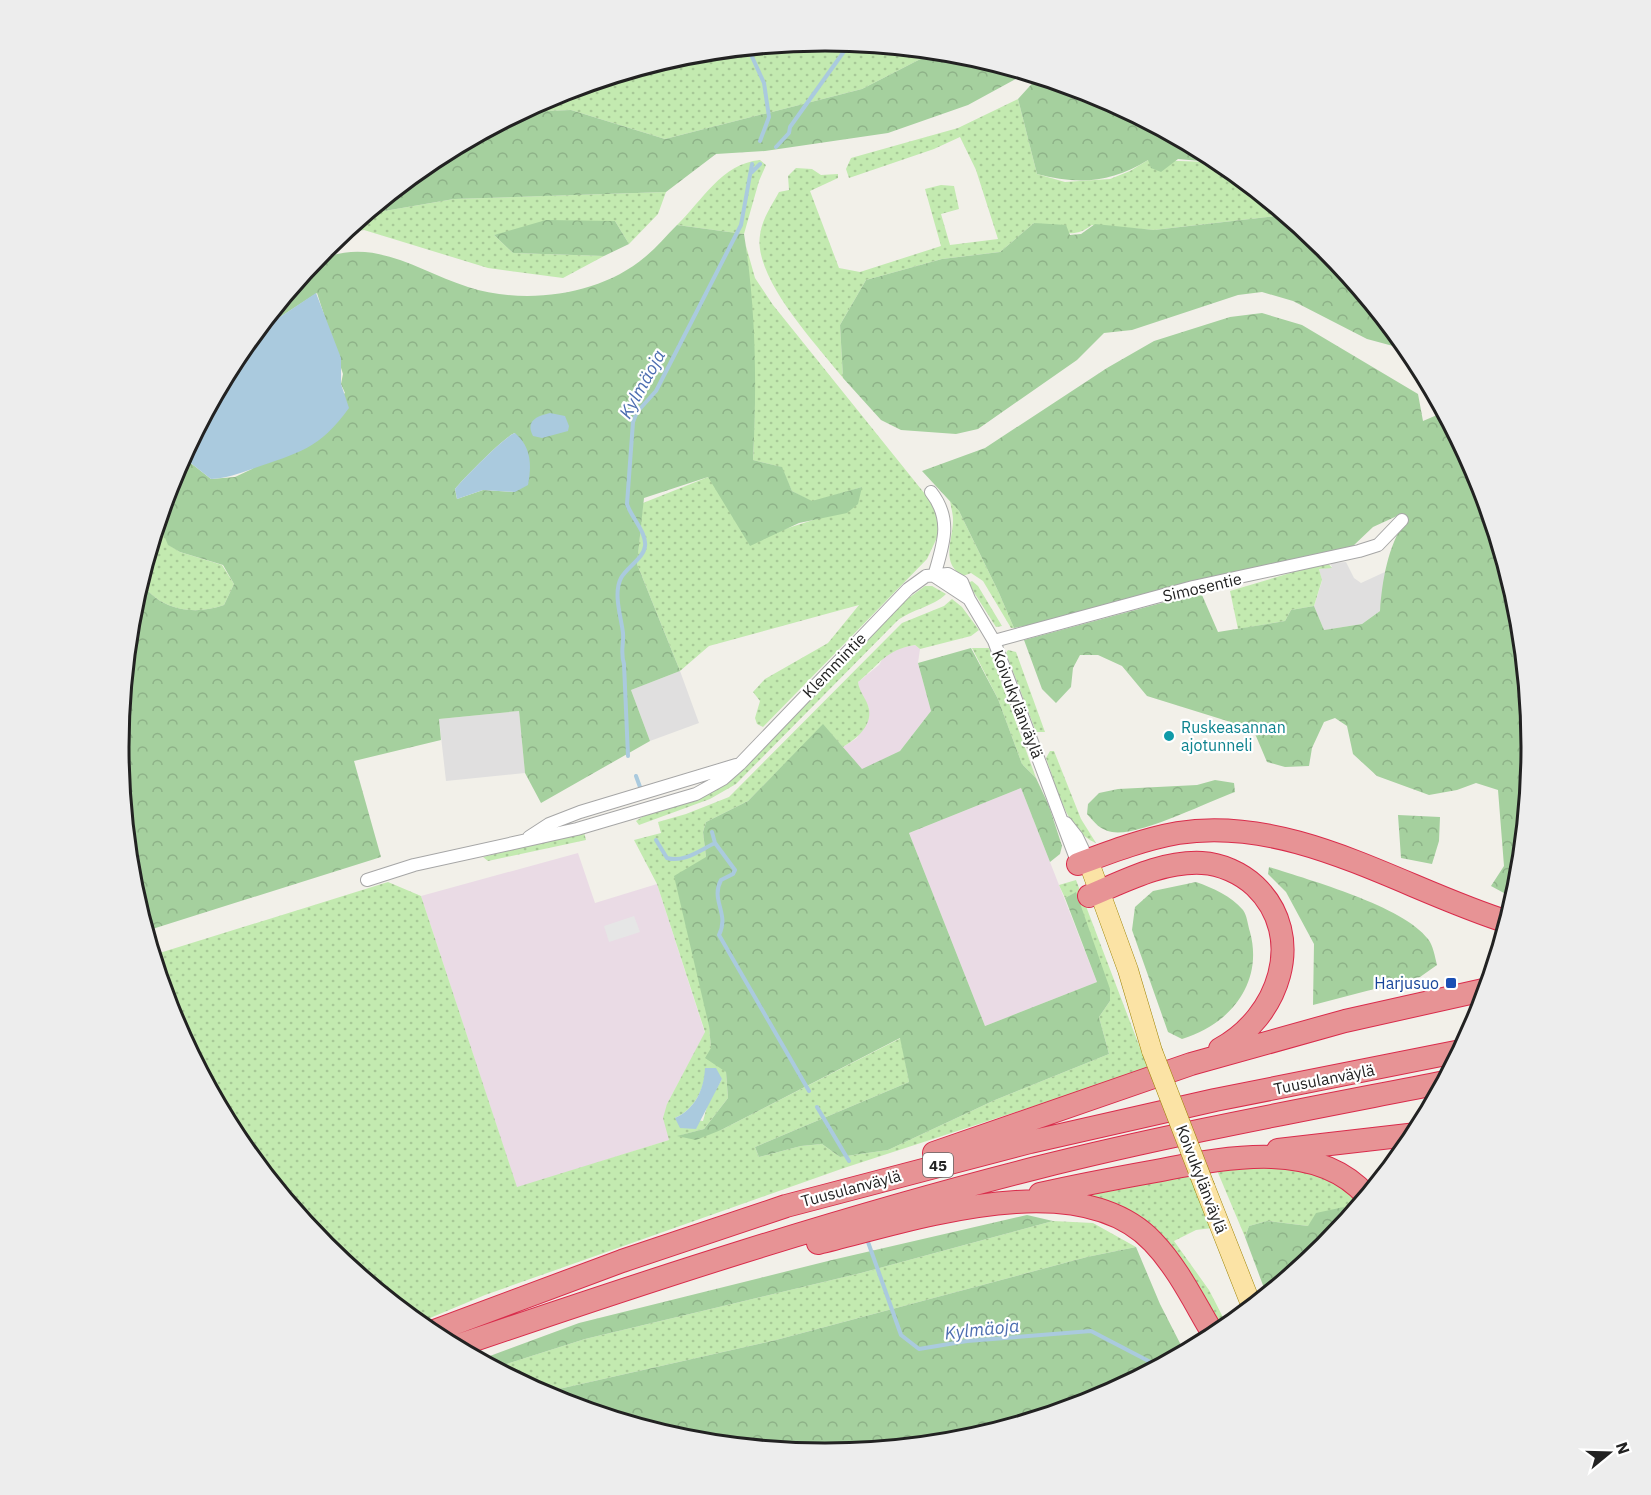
<svg xmlns="http://www.w3.org/2000/svg" width="1651" height="1495" viewBox="0 0 1651 1495" font-family="'IBM Plex Sans',sans-serif">
<style>
.residential{fill:#e0dfdf}
.industrial{fill:#eadbe5}
.grass{fill:url(#grass-dots);fill-rule:evenodd}
.forest{fill:url(#forest-crowns);fill-rule:evenodd}
.parking{fill:#e6e6e6}
.water{fill:#aacade}
.lines{fill:none;stroke-linecap:round;stroke-linejoin:round}
.stream{stroke:#aacade;stroke-width:4}
.street-casing{stroke:#a6a6a6;stroke-width:14}
.primary-casing{stroke:#9d8302;stroke-width:21}
.highway-casing{stroke:#d92c4b;stroke-width:24}
.street{stroke:#fff;stroke-width:12}
.primary{stroke:#fbe3a5;stroke-width:20}
.highway{stroke:#e79395;stroke-width:22}
.primary-bridge-casing{stroke:#9d8302;stroke-width:21;stroke-linecap:butt}
.primary-bridge{stroke:#fbe3a5;stroke-width:20}
.culture-dot{fill:#0f9aa8;stroke:#fff;stroke-width:2}
.transit-dot{fill:#1a4fb4;stroke:#fff;stroke-width:2}
.labels{text-anchor:middle;dominant-baseline:central;stroke-width:4.5;stroke-linejoin:round;paint-order:stroke}
.shield{fill:#fff;stroke:#646464;stroke-width:1.5}
.shield-label{font-size:15px;font-weight:bold;fill:#222}
.street-label{font-size:16px;fill:#222;stroke:#fff}
.culture-label{font-size:16px;fill:#0d838f;stroke:#fff;text-anchor:start}
.transit-label{font-size:16px;fill:#164399;stroke:#fff;text-anchor:end}
.water-label{font-size:18px;font-style:italic;fill:#4e6fb1;stroke:#fff}
.rim{fill:none;stroke:#222;stroke-width:3}
</style>
<defs>
<pattern id="grass-dots" width="8" height="8" patternUnits="userSpaceOnUse" patternTransform="scale(1.5)"><rect width="8" height="8" fill="#c3eab0"/><path d="M2 2h.1M6 6h.1" fill="none" stroke="#a7c897" stroke-width="1.8" stroke-linecap="round"/></pattern>
<pattern id="forest-crowns" width="20" height="18" patternUnits="userSpaceOnUse" patternTransform="scale(1.5)"><rect width="20" height="18" fill="#a5d09e"/><path d="M2 6a3 3 0 1 1 6 0M12 15a3 3 0 1 1 6 0" fill="none" stroke="#8eb288"/></pattern>
</defs>
<rect width="100%" height="100%" fill="#f2f0e9"/>
<path class="residential" d="M1346,562L1354,578L1361,583L1387,571L1380,611L1362,624L1324,630L1314,606L1322,581L1319,569L1332,567L1330,563Z
M680,671L699,723L650,741L631,690Z
M519,711L525,773L446,781L439,719Z"/>
<path class="industrial" d="M915,645L920,649L918,663L931,711L900,751L862,770L843,747L857,738L869,708L859,691L858,682L879,665L885,654L900,648Z
M1021,788L1097,982L985,1026L909,833Z
M578,853L595,903L657,884L705,1033L667,1104L669,1140L517,1188L421,896Z"/>
<path class="grass" d="M825,41L936,51L862,89L665,139L571,110L521,112L555,94L688,54Z
M1018,99L1037,174L1065,182L1110,179L1130,171L1148,160L1210,162L1211,156L1285,215L1154,230L1092,225C1072,241 1055,230 1034,223L1000,252L942,259L866,280L840,325L843,378C817,345 753,278 760,235C762,219 772,205 779,192L789,190L788,176L796,168L812,169L821,175L838,174V178L810,191L839,268L860,272L941,246L925,189L941,185L954,186L959,209L941,214L950,245L998,239L976,170L960,137L934,149L849,178L846,169L851,158L958,128Z
M760,160L766,165L759,181L744,234L677,225C703,200 721,164 760,160Z
M666,192L658,214L629,244L615,221L494,235L513,253L604,256L563,278L488,268L364,230L343,233L367,214L454,199Z
M746,246L755,278L773,305L933,504L942,527L927,559L763,727L757,724L755,718L760,701L753,692L765,679L828,643L859,605L709,646L680,671L637,564L643,503L708,477L785,529L816,519L862,487L812,502L792,491L781,467L753,460C757,388 751,318 746,246Z
M950,501L959,511L999,593L1014,628H1011L983,581L971,573L963,576C940,563 953,540 953,520C953,514 951,507 950,501Z
M159,522L169,545L180,552L222,565L234,584L224,605C194,616 159,610 141,582Z
M1327,562L1332,568L1319,569L1322,580L1314,606L1291,610L1285,621L1238,629L1230,591Z
M972,581L978,586L1002,626L996,627L968,583Z
M925,586H932L946,594C933,607 912,609 897,621L736,784L710,799L639,825L636,821C667,800 703,802 735,777L906,600Z
M952,599L962,607L979,630L971,636L920,649L915,645C885,650 880,664 858,682C859,692 867,699 869,709C872,727 856,739 843,747L823,725L748,801L706,822L703,832L706,857L709,1026L711,1048L726,1072L728,1098L704,1129L678,1136L721,1130L901,1038L909,1082L755,1147L759,1157L801,1146L822,1144L840,1157L888,1150L995,1100L1109,1054L1099,1017L1110,1001L1075,893L1065,898L1059,885L1076,880L1148,1069L844,1168L485,1295L418,1323L325,1247L237,1140L172,1018L153,955L388,882L421,896L517,1187L669,1140L663,1118L667,1104L705,1032L657,884L634,840L661,833L658,822L686,814L729,797L902,623L944,606ZM706,1068L722,1079L708,1103L703,1121L675,1118C695,1109 704,1090 706,1068Z
M972,648H989L1036,778L1022,764L998,699Z
M1008,650L1016,652L1045,732H1036L1006,653Z
M1050,751H1054L1081,819L1096,843C1066,831 1056,785 1046,758Z
M584,832L586,840L488,861L483,857Z
M1216,1168H1310L1364,1201L1350,1217L1344,1207L1308,1226L1267,1221L1249,1226L1245,1237Z
M1188,1170L1212,1228L1196,1230L1174,1241L1209,1290L1228,1327L1221,1333L1177,1260L1067,1195Z
M1053,1221L1093,1223L1136,1247L1087,1257L776,1340L541,1393L494,1368L585,1339L861,1273Z"/>
<path class="forest" d="M936,51L964,54L1023,72L1021,76L968,105L888,133L765,151L716,154L666,192L454,199L367,214L433,159L521,112L571,110L665,139L862,89Z
M1038,77L1096,94L1211,156V162L1178,159L1161,172L1151,168L1148,160C1111,183 1078,185 1037,174L1018,99Z
M1285,215L1326,248L1403,342L1393,346L1367,339L1293,301L1262,292L1238,295L1132,330L1104,333L1077,360L978,429L956,434L901,430L881,420L843,378L840,325L866,280L942,259L1000,252L1034,223L1066,225L1070,235L1081,234L1095,224L1154,230Z
M546,220L615,221L629,244L604,256L513,253L494,235Z
M677,225L744,234C756,308 757,385 753,460L782,467L792,491L812,501L862,487L858,504L847,513L799,523L750,546L708,477L644,498L637,564L680,671L631,690L650,741L541,803L525,773L519,711L439,719L441,740L354,761L381,857L146,931L132,885L119,747L132,609L141,582C159,610 194,616 224,605L234,584L223,565L180,552L168,545L159,523L172,477L183,457L211,479L235,477L252,469L345,393L341,384L343,374L317,293L277,319L261,327C277,307 302,267 325,258C376,238 421,272 468,287C524,305 599,296 645,257C656,248 666,236 677,225ZM515,433V492L483,490L457,499L455,489C462,480 506,435 515,433Z
M1262,313L1302,325L1418,394L1423,421L1444,412L1479,477L1519,610L1532,748L1519,886L1515,899L1491,886L1504,866L1498,790L1476,783L1457,790L1429,795L1377,776L1353,754L1347,726L1335,718L1324,722L1312,748L1309,766L1285,767L1267,762L1253,729L1147,696L1122,666L1098,655H1080L1073,668L1071,687L1056,703L1042,689L1024,640L1165,602L1202,595L1218,632L1285,621L1291,610L1314,606L1324,630L1362,624L1380,611C1382,581 1388,546 1405,521L1397,516L1373,527L1353,546L1170,588L1061,619L1014,628L999,593L959,511L922,471L985,448L1107,368L1154,341L1230,317Z
M971,648L998,699L1022,764L1036,778L1049,806L1062,846L1060,854L1050,862L1021,788L909,833L985,1026L1097,982L1065,898L1076,892L1110,989V1001L1099,1017L1109,1054L995,1100L888,1150L840,1157L822,1144L801,1146L759,1157L755,1147L909,1082L900,1038L721,1130L696,1140L677,1136L704,1129L728,1098L726,1072L705,1058L711,1048L709,1026L674,876L706,857L703,832L706,822L748,801L823,724L862,769L900,751L931,711L918,663Z
M1215,780L1234,783L1235,792C1207,802 1138,837 1112,832C1100,830 1095,823 1087,814L1088,804L1099,793L1118,789L1197,785Z
M1398,815L1440,817L1439,841L1432,864L1401,858Z
M1269,867C1309,880 1403,906 1428,939C1433,945 1435,957 1437,965L1420,977L1313,1005L1314,944L1286,892L1268,874Z
M1196,882C1213,888 1231,896 1243,910C1247,915 1248,926 1250,932C1264,984 1229,1025 1182,1039L1168,1032L1132,930L1135,907L1153,891Z
M1344,1207L1350,1217L1325,1248L1267,1296L1245,1237L1249,1226L1267,1221L1308,1226L1316,1213Z
M1027,1215L1053,1221L861,1273L585,1339L494,1368L479,1360L579,1323L832,1260Z
M1136,1247L1160,1304L1185,1353L1096,1401L963,1441L825,1454L687,1441L555,1401L541,1393L776,1340L1087,1257Z"/>
<path class="parking" d="M634,916L640,932L609,942L604,926Z"/>
<path class="water" d="M316,293L341,358V384L349,408C319,450 297,453 252,469C238,474 227,478 211,479L183,457L238,354L261,327L277,319Z
M550,413L565,416L569,426L568,431L542,438L533,436C525,421 537,416 550,413Z
M515,433C531,447 532,464 528,485L515,492L483,490L457,499L455,489C462,480 506,435 515,433Z
M705,1068H716L722,1079L696,1129L680,1128L675,1118C695,1109 704,1090 705,1068Z"/>
<g class="lines">
<path class="stream" d="M748,48L764,83L769,117L760,141
M776,147L789,133L790,127L850,43
M752,172L760,164
M628,756L624,664C620,652 624,644 623,633C621,616 613,594 621,578C627,567 644,558 645,546C647,533 631,517 627,504L633,422L637,412L656,391L741,225L752,164
M636,776L640,787
M712,832L715,843
M656,840L667,858C684,863 700,850 715,843L735,870L733,874L721,880C710,901 730,913 719,935L809,1091
M817,1107L849,1161
M868,1242L901,1335L919,1349L967,1341L1091,1331L1160,1367"/>
<g class="street-casing">
<path id="street" d="M931,492C953,520 943,545 934,576
M934,576L969,599
M994,641L1193,587L1359,551L1378,545L1402,520
M1066,823L1077,837L1088,860
M529,837L549,824L580,812L736,765
M367,880L414,865L577,829L696,794L723,779L740,764L908,589L926,576L948,574L962,582L969,599L994,641L1078,864"/>
</g>
<g class="primary-casing">
<path id="primary" d="M1088,860L1128,970L1152,1051
M1205,1188L1252,1307"/>
</g>
<g class="highway-casing">
<path id="highway" d="M1078,864C1110,852 1144,839 1178,833C1294,815 1402,889 1508,922
M1089,896C1125,881 1162,861 1202,863C1221,864 1241,873 1255,886C1308,937 1278,1018 1220,1049
M1278,1150L1417,1134
M934,1153L1191,1064L1345,1021L1488,989
M1040,1194C1079,1185 1117,1178 1156,1171C1224,1158 1316,1138 1367,1196
M818,1243C910,1221 1077,1162 1153,1242C1179,1269 1196,1306 1215,1337
M429,1333L622,1261L786,1206L1030,1142L1215,1100L1461,1051
M454,1347C647,1281 839,1218 1036,1168C1171,1134 1308,1109 1445,1082"/>
</g>
<use href="#street" class="street"/>
<use href="#primary" class="primary"/>
<use href="#highway" class="highway"/>
<g class="primary-bridge-casing">
<path id="primary-bridge" d="M1152,1051L1205,1188"/>
</g>
<use href="#primary-bridge" class="primary-bridge"/>
</g>
<circle class="culture-dot" cx="1169" cy="736" r="6"/>
<rect class="transit-dot" x="1445" y="977" width="12" height="12" rx="3"/>
<g class="labels">
<rect class="shield" x="923" y="1153" width="30" height="24" rx="4.5"/>
<g class="shield-label">
<text x="938" y="1165">45</text>
</g>
<g class="street-label">
<text transform="translate(1202 587) rotate(-13)">Simosentie</text>
<text transform="translate(834 665) rotate(-46)">Klemmintie</text>
<text transform="translate(1018 704) rotate(69)">Koivukylänväylä</text>
<text transform="translate(1324 1079) rotate(-11)">Tuusulanväylä</text>
<text transform="translate(1202 1179) rotate(69)">Koivukylänväylä</text>
<text transform="translate(851 1188) rotate(-15)">Tuusulanväylä</text>
</g>
<g class="culture-label">
<text x="1181" y="727">Ruskeasannan<tspan x="1181" dy="18">ajotunneli</tspan></text>
</g>
<g class="transit-label">
<text x="1439" y="983">Harjusuo</text>
</g>
<g class="water-label">
<text transform="translate(642 384) rotate(-61)">Kylmäoja</text>
<text transform="translate(982 1329) rotate(-6)">Kylmäoja</text>
</g>
</g>
<path d="M0 0H1651V1495H0ZM129 747a696 696 0 1 1 1392 0a696 696 0 1 1-1392 0Z" fill="#ededed" fill-rule="evenodd"/>
<path class="rim" d="M129 747a696 696 0 1 1 1392 0a696 696 0 1 1-1392 0Z"/>
<g transform="translate(1609 1453) rotate(71)" stroke="#ffffff" stroke-width="4.5" paint-order="stroke">
<path d="M0-4.5L10 22L0 15L-10 22Z" fill="#222222"/>
<text y="-9" font-size="16" font-weight="bold" text-anchor="middle" fill="#222222">N</text>
</g>
</svg>
